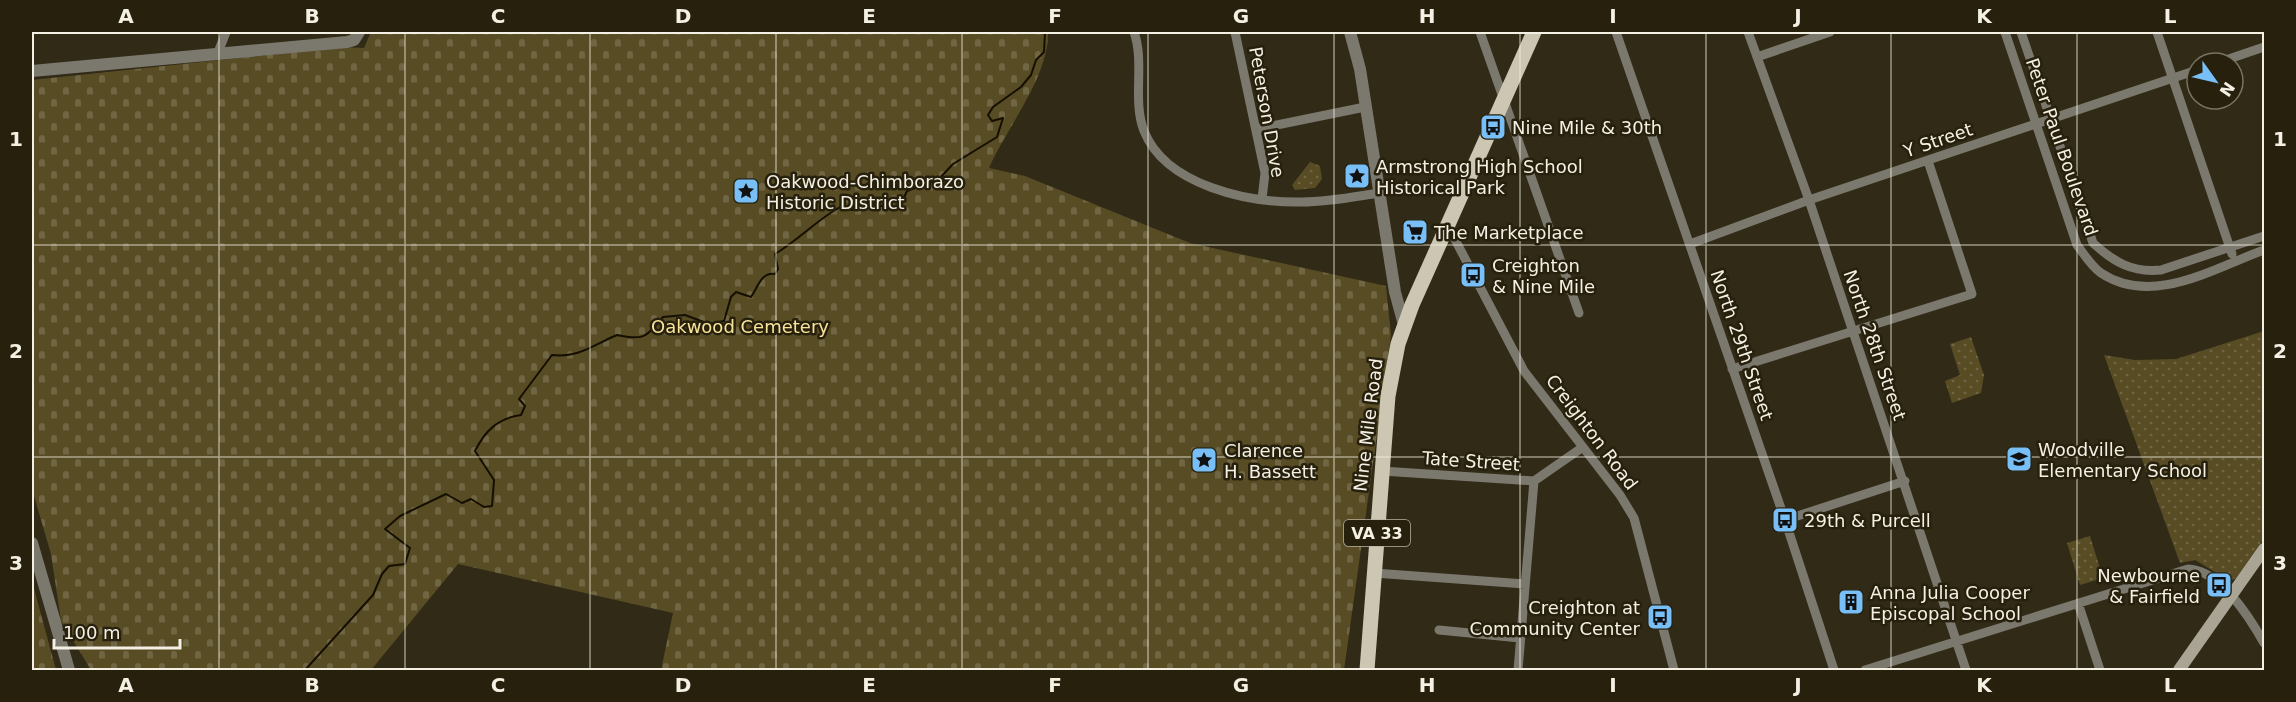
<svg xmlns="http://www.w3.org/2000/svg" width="2296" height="702" viewBox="0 0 2296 702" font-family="'DejaVu Sans',sans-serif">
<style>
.grass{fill:url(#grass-dots)}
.cemetery{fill:url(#cemetery-stones)}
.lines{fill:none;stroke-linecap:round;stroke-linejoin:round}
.stream{stroke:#150f00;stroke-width:2}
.minor{stroke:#7b786e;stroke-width:9}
.tertiary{stroke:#7b786e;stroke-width:12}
.secondary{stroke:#a9a494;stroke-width:12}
.primary{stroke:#ccc6b2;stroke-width:15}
.grid{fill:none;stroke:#f4f0e4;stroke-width:1.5;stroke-opacity:0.55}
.labels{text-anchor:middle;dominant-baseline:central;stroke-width:5;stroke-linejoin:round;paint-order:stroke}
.shield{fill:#26200d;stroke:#b6b2a4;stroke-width:1.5}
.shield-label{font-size:16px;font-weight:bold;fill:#f4f0e4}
.street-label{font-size:18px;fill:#f4f0e4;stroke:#26200d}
.poi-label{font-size:18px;fill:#f4f0e4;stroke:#26200d;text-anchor:start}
.park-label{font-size:18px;fill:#f8e399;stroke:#26200d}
.neatline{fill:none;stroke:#f4f0e4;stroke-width:2}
.grid-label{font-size:20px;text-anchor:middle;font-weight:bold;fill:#f4f0e4}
</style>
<defs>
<pattern id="grass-dots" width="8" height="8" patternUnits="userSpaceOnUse" patternTransform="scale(1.5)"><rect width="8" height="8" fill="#584c25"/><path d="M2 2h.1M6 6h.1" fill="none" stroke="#716644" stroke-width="1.8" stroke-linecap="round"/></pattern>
<pattern id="cemetery-stones" width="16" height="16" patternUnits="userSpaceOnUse" patternTransform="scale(1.5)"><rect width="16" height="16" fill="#584c25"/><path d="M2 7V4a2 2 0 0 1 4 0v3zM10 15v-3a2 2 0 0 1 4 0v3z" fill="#716644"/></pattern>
</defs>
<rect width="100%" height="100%" fill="#302a16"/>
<path class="grass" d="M1310,162L1320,166L1322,179L1315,188L1295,190L1292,185Z
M2264,331V538L2236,578L2230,581L2195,560L2180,563L2104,355L2135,360L2176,359Z
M1971,337L1984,375L1981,393L1952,403L1945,381L1960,375L1950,344Z
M2090,536L2103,578L2080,585L2067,543Z"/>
<path class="cemetery" d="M371,32H1048C1049,77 1007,127 989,168L1025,176L1190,243L1386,286L1391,335L1344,670H661L673,613L458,564L371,670H91L61,621L51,554L32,489V80L343,47L364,48Z
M32,578V581L56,670H32Z"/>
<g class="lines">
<path class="stream" d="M305,670L373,595L382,574L389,566L405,564L410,548L385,529L400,516L446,494L462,503L471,499L484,507L492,506L494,480L475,451C485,431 498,418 521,415L525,406L519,399L552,355C579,358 593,345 617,335C644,341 646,337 663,317L685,315L709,324L724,321L731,297L736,292L751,297C758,287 761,272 775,274L778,269L775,254C798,240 817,220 840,207L852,210L874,203C897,211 895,218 907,191L939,179L953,164L997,137L1003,118L992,121L988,115L993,107L1021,87L1031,75L1036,60L1044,52L1045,32"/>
<path class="minor" d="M1134,32C1145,63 1132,100 1144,131C1166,186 1249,203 1302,202C1328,202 1353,197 1379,193
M1235,32L1265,173L1262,199
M1480,32L1579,313
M1616,32L1785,520L1834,670
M1748,32L1809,200L1966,670
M2005,32L2077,245C2084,254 2091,266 2101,273C2152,307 2214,268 2264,250
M2021,32L2093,243C2114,262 2132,273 2161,270L2264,236
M2157,32L2232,254
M217,55L226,32
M1757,57L1830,32
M2217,63L2264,47
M1257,129L1365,107
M1449,228L1524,371L1620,495L1634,518L1674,670
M1690,244L1809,200L2197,70
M1732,369L1972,294L1928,161
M1382,471L1534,481L1583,447
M1785,520L1905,481
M1374,573L1525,584
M2078,603L2100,670
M1439,630L1520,638
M1518,670L1534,481
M1865,670L2188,569C2220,570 2250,618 2264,643"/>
<path class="tertiary" d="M1350,32L1360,69L1395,292L1404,325
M32,71L347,42L354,40L359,32
M32,543L69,670"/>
<path class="secondary" d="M2179,670L2264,549"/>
<path class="primary" d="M1367,670L1388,396L1398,344L1412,305L1534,32"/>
</g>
<path class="grid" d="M219,32V670M405,32V670M590,32V670M776,32V670M962,32V670M1148,32V670M1334,32V670M1520,32V670M1706,32V670M1891,32V670M2077,32V670M32,245H2264M32,457H2264"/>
<defs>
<g id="bus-square" transform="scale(1.35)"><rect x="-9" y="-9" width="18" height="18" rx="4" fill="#78bff7" stroke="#26200d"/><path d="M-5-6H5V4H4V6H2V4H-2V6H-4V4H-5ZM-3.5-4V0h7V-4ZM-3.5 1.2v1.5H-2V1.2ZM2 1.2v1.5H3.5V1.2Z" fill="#111"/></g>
<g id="sight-square" transform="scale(1.35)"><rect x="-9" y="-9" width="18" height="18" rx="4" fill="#78bff7" stroke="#26200d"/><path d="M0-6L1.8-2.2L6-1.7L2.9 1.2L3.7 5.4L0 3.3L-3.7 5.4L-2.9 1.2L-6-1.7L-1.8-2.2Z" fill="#111"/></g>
<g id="supermarket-square" transform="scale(1.35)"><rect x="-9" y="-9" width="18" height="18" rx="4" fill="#78bff7" stroke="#26200d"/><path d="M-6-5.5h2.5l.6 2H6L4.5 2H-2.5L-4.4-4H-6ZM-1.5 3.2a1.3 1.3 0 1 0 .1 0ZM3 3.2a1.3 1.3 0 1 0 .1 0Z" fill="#111"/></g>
<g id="school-square" transform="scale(1.35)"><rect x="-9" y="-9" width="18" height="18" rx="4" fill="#78bff7" stroke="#26200d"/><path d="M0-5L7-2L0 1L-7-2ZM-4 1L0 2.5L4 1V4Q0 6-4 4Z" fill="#111"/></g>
<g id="building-square" transform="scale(1.35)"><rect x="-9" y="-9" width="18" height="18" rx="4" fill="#78bff7" stroke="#26200d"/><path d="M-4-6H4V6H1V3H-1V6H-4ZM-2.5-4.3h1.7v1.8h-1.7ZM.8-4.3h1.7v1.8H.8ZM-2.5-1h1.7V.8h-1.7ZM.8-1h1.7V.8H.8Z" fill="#111"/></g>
</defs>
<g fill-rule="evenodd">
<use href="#bus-square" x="1493" y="127"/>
<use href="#sight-square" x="1357" y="176"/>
<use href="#sight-square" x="746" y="191"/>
<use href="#supermarket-square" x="1415" y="232"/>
<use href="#bus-square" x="1473" y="275"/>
<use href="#school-square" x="2019" y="459"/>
<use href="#sight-square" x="1204" y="460"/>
<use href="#bus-square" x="1785" y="520"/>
<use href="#bus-square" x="2219" y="585"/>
<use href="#building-square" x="1851" y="602"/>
<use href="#bus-square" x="1660" y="617"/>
</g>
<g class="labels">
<rect class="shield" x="1344" y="520" width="66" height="26" rx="4.5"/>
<g class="shield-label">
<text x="1377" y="533">VA 33</text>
</g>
<g class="street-label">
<text transform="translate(1267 112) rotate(80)">Peterson Drive</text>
<text transform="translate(1938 140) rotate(-19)">Y Street</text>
<text transform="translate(2062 147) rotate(71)">Peter Paul Boulevard</text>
<text transform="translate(1742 345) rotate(71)">North 29th Street</text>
<text transform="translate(1875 345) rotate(71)">North 28th Street</text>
<text transform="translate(1368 425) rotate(-83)">Nine Mile Road</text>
<text transform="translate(1592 432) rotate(53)">Creighton Road</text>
<text transform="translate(1471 461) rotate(4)">Tate Street</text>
</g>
<g class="poi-label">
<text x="1512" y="127">Nine Mile &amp; 30th</text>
<text x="1376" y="166">Armstrong High School<tspan x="1376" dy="21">Historical Park</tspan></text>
<text x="766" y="181">Oakwood-Chimborazo<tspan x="766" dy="21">Historic District</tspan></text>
<text x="1434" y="232">The Marketplace</text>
<text x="1492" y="265">Creighton<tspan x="1492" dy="21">&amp; Nine Mile</tspan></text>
<text x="2038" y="449">Woodville<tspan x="2038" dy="21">Elementary School</tspan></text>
<text x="1224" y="450">Clarence<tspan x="1224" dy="21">H. Bassett</tspan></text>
<text x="1804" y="520">29th &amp; Purcell</text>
<text x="2200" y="575" text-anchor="end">Newbourne<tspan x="2200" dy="21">&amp; Fairfield</tspan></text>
<text x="1870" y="592">Anna Julia Cooper<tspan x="1870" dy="21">Episcopal School</tspan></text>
<text x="1640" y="607" text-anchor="end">Creighton at<tspan x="1640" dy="21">Community Center</tspan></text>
</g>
<g class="park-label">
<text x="740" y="326">Oakwood Cemetery</text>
</g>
</g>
<rect width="2296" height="702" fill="none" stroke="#26200d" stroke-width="66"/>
<g transform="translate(2215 81) rotate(124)"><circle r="28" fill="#26200d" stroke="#787363" stroke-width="1.5"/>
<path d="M0-4.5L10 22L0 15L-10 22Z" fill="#78bff7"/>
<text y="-9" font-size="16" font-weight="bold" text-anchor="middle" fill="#f4f0e4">N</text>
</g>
<path d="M54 639v9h126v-9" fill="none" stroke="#f4f0e4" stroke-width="3"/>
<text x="63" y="639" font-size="18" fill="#f4f0e4" stroke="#26200d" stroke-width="4.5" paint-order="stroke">100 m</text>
<rect x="33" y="33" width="2230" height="636" class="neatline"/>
<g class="grid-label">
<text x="126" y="23">A</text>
<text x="312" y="23">B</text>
<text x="498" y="23">C</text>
<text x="683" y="23">D</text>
<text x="869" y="23">E</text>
<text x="1055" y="23">F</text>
<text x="1241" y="23">G</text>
<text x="1427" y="23">H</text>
<text x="1613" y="23">I</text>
<text x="1798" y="23">J</text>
<text x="1984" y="23">K</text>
<text x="2170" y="23">L</text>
<text x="16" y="146">1</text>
<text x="2280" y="146">1</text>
<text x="16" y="358">2</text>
<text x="2280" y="358">2</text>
<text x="16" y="570">3</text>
<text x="2280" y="570">3</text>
<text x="126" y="692">A</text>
<text x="312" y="692">B</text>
<text x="498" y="692">C</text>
<text x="683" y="692">D</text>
<text x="869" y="692">E</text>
<text x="1055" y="692">F</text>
<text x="1241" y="692">G</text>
<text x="1427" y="692">H</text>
<text x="1613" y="692">I</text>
<text x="1798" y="692">J</text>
<text x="1984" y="692">K</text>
<text x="2170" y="692">L</text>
</g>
</svg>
